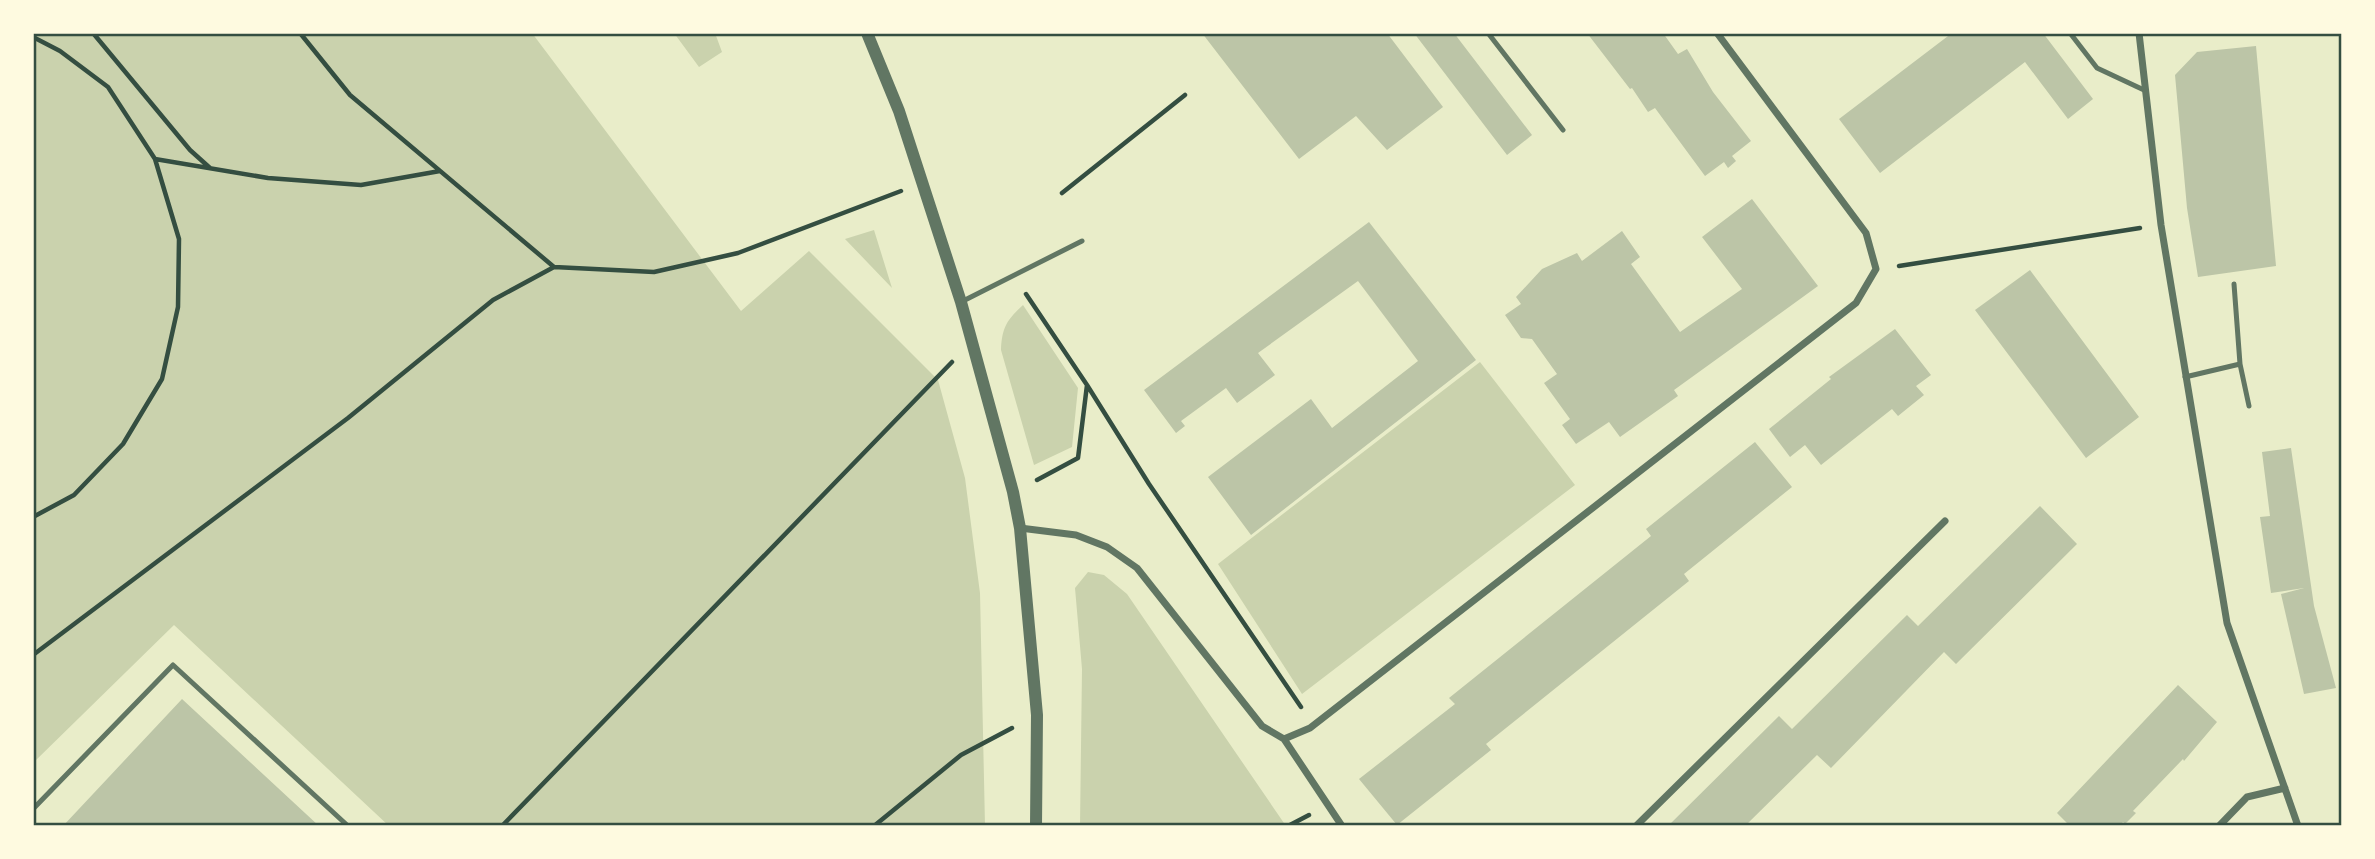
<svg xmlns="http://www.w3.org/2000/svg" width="2375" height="859" viewBox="0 0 2375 859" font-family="'Nunito Sans',sans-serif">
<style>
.green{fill:#cad2ad}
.building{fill:#bcc5a7}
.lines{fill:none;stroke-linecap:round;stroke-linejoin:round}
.path{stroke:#344e41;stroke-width:4.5}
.service{stroke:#617663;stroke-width:5}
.minor{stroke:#617663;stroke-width:7}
.tertiary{stroke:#617663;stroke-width:12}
.neatline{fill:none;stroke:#344e41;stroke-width:2.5}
</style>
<rect width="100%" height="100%" fill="#e9edc9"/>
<path class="green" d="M33,33H532L741,311L809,251L938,380L965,478L980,593L985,826H389L174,625L33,763Z
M674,33H715L722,52L699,67Z
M874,230L892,288L845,239Z
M1023,305L1078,388L1072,447L1034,465L1001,350C1002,327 1007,320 1023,305Z
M1480,362L1575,485L1302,694L1218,564Z
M1088,572L1104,575L1127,594L1286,826H1080L1082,669L1075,588Z"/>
<path class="building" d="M1202,33H1387L1443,107L1387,150L1356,116L1299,159Z
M1414,33H1454L1532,135L1507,155Z
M1587,33H1663L1678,54L1687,49L1713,92L1751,141L1732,156L1736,161L1728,168L1724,162L1705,176L1655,108L1648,112L1632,88L1630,89Z
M1952,33H2043L2093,99L2068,119L2025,62L1880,173L1839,119Z
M2256,46L2276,266L2198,277L2187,208L2175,75L2197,52Z
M1752,199L1818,286L1674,390L1678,396L1620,437L1609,422L1576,444L1562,425L1570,419L1544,383L1557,374L1532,339L1521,338L1505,315L1521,304L1516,297L1542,269L1577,253L1582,261L1622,231L1640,257L1631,264L1680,332L1742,289L1702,237Z
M1369,222L1476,360L1251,535L1208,477L1311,399L1332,428L1418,361L1358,281L1258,353L1275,375L1237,403L1226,388L1181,421L1185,426L1176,433L1144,390Z
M2030,270L2139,417L2086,458L1975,310Z
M1895,329L1931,375L1916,386L1924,395L1898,416L1892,409L1821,465L1805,445L1790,457L1769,429L1831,379L1829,377Z
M1755,442L1792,487L1684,574L1689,581L1486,744L1491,750L1397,825L1359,779L1455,704L1449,698L1651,536L1646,529Z
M2291,448L2314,606L2336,688L2304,694L2281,594L2304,588L2271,593L2260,517L2270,516L2262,452Z
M2040,506L2077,544L1956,664L1944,652L1831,768L1817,755L1745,826H1668L1779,716L1792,729L1907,615L1918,626Z
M2178,685L2217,722L2184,761L2183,759L2133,811L2136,813L2125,824L2123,822L2120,826H2070L2057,813Z
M182,699L319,826H63Z"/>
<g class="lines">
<path class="path" d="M93,33L190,150L210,168
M300,33L350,95L554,267
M33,37L60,51L108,87L155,159L179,239L178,307L162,379L123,444L74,495L33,517
M155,159L268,178L361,185L440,171
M1062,193L1185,95
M1899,266L2140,228
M1026,294L1087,385L1078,458L1037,480
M1087,385L1149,484L1301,707
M33,655L348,418L493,300L554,267L654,272L738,253L901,191
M502,826L952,362
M874,826L961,755L1012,728
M1288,826L1309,815"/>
<path class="service" d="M1488,33L1563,130
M2070,33L2097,68L2144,90
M963,301L1082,241
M2240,364L2249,406
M2185,377L2240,364L2234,284
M33,809L173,665L348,826"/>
<path class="minor" d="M2139,33L2161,225L2227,623L2298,826
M1020,528L1076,535L1107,547L1137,568L1262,726L1284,739L1342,826
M1284,739L1310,728L1856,303L1876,269L1866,233L1717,33
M1636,826L1945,521
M2219,826L2247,797L2285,788"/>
<path class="tertiary" d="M867,33L899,111L961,302L1013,492L1020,528L1037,715L1036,826"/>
</g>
<rect width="2375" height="859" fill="none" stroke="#fefae0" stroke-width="70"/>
<rect x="35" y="35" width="2305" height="789" class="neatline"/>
</svg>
